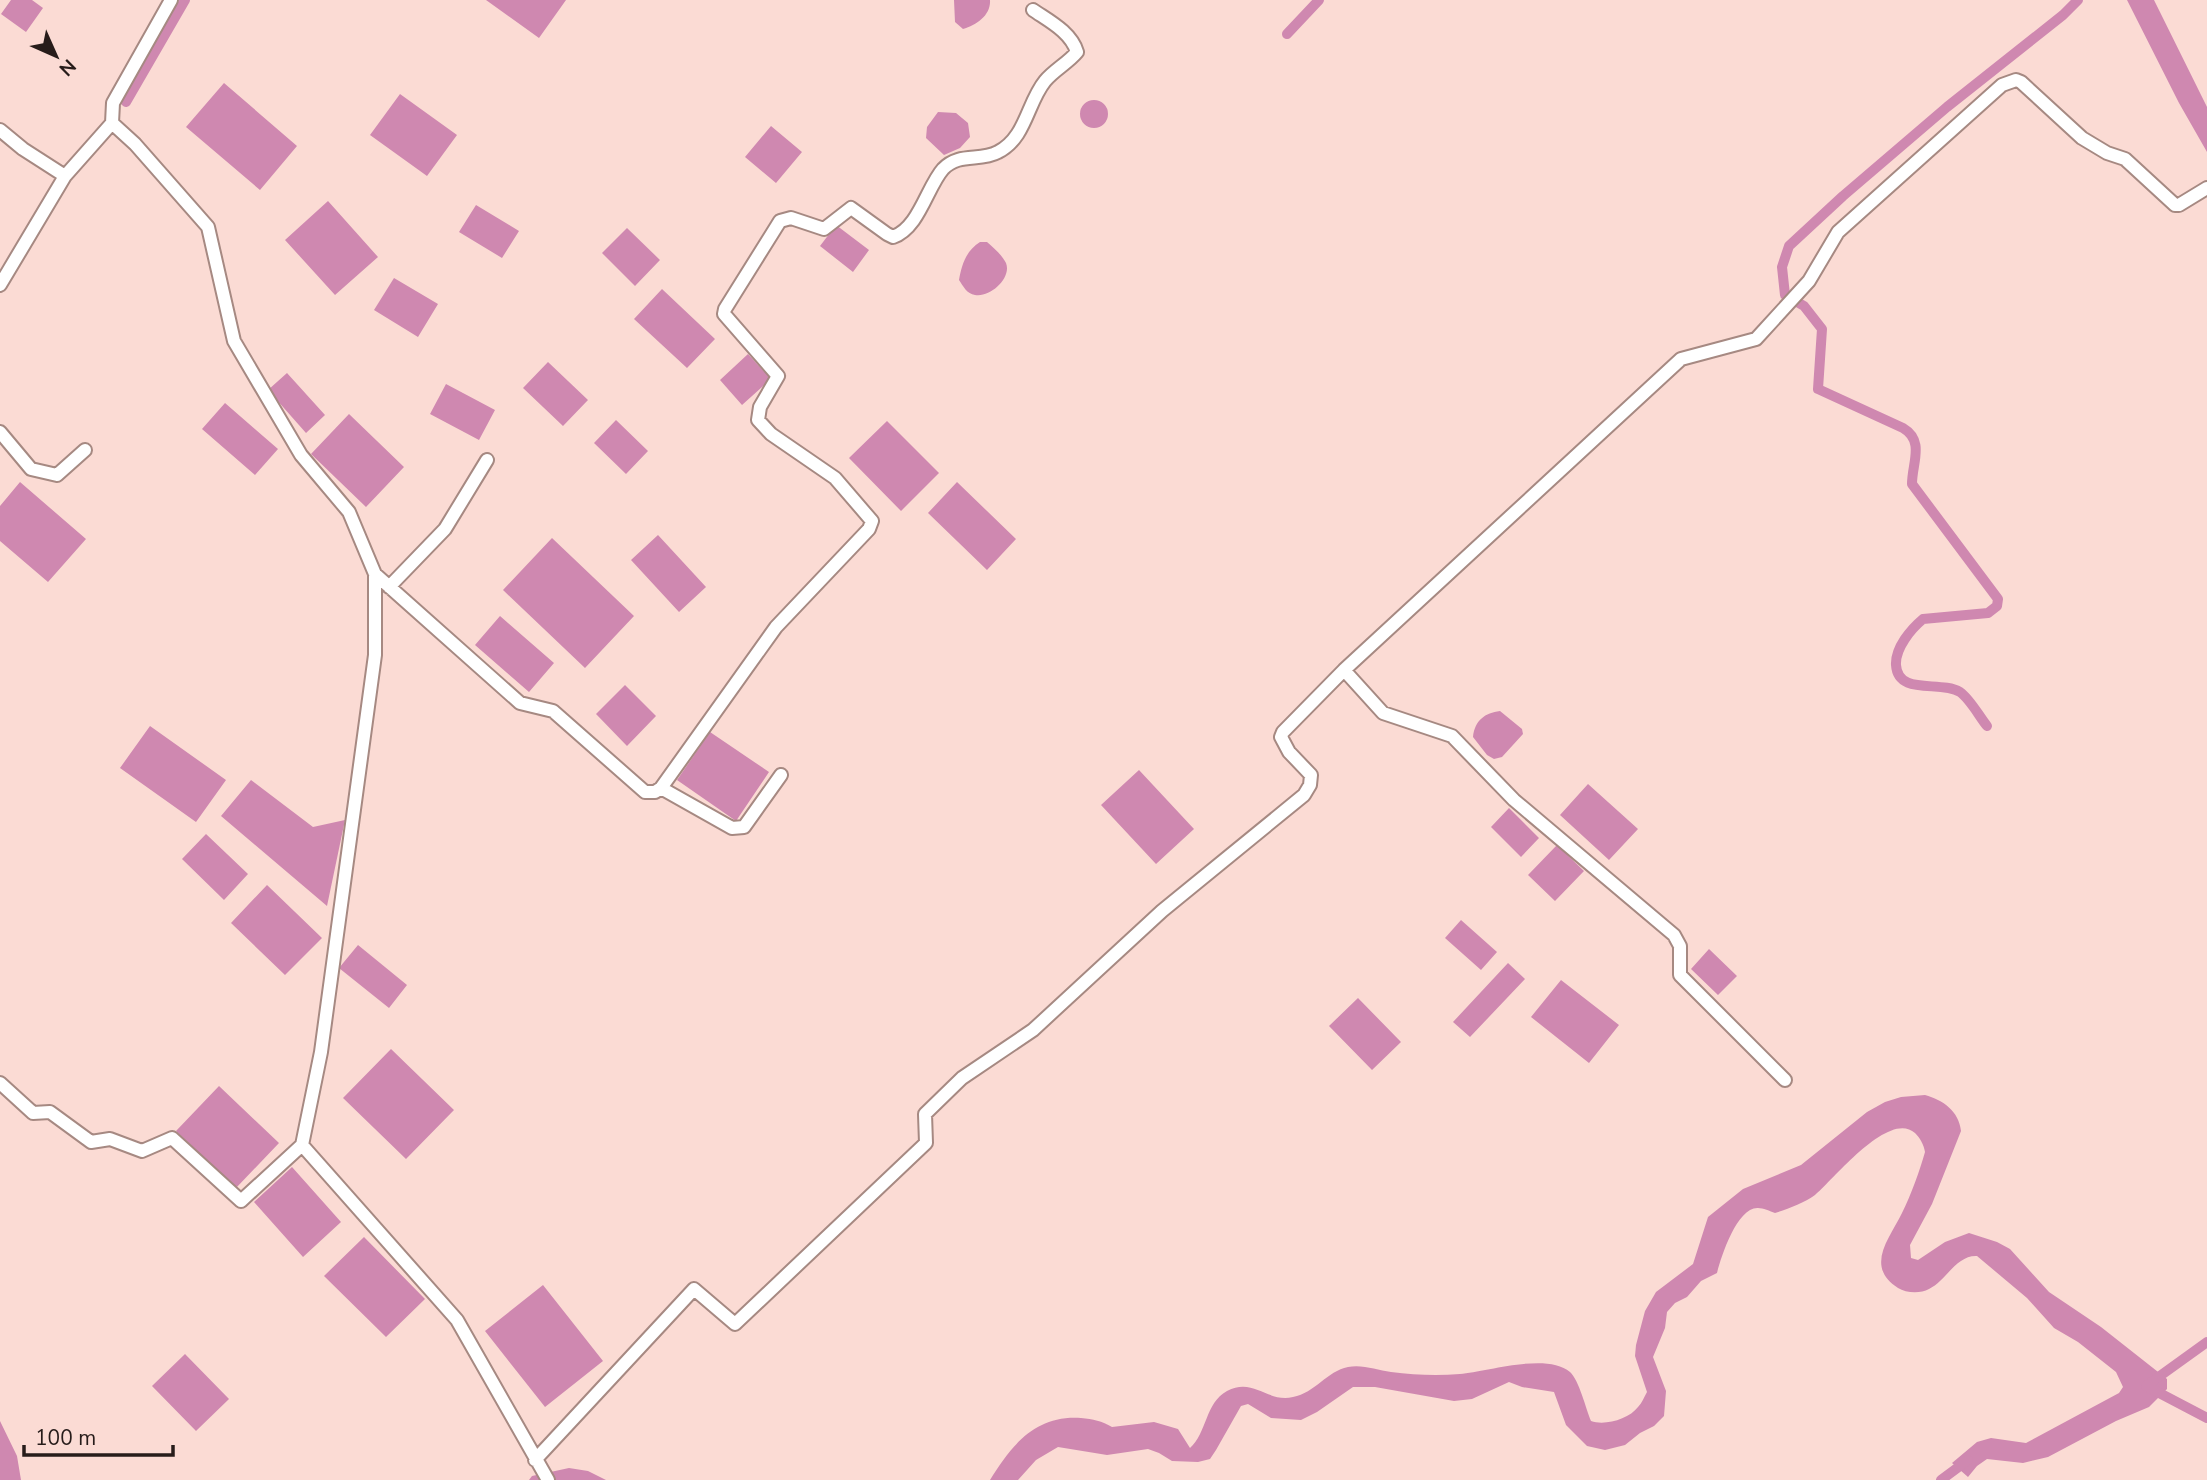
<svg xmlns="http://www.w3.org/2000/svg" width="2207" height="1480" viewBox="0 0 2207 1480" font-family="'Nunito Sans',sans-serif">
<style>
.water{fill:#cf88b0}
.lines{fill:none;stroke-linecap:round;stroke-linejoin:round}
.canal{stroke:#cf88b0;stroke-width:10}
.minor-casing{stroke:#a68982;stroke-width:16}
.minor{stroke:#fff;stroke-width:12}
</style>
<rect width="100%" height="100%" fill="#fbdbd4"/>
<path class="water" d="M11,0H32L43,8L26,32L1,14Z
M486,0H566L539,38Z
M954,0H990C991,15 977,25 963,29L955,22Z
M2127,0H2154L2207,107V152L2179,103Z
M224,83L297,146L260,190L186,127Z
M400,94L457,135L427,176L370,135Z
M1080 114a14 14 0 1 1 28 0a14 14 0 1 1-28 0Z
M938,112L956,113L968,123L970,137L960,148L944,155L926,138L927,127Z
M771,126L802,152L776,183L745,157Z
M328,201L378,257L335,295L285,240Z
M476,205L519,231L502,258L459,232Z
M836,225L869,250L853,272L820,246Z
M627,228L660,260L635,286L602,253Z
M980,242H987C994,248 1002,255 1006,263C1012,278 990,298 975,295C967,294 963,286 959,280C962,264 966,251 980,242Z
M394,278L438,304L418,337L374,310Z
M662,289L715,339L687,368L634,319Z
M748,354L771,379L742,405L720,380Z
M548,362L588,400L563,426L523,388Z
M287,373L325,415L306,433L268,390Z
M446,384L495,410L479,440L430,414Z
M225,403L278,449L255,475L202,429Z
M349,414L404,467L366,507L311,454Z
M616,420L648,451L626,474L594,443Z
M887,421L939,473L901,511L849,458Z
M20,482L86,539L48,582L0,541V506Z
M957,482L1016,539L987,570L928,513Z
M658,535L706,587L679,612L631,560Z
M552,538L634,616L585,668L503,590Z
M500,616L554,663L529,692L475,645Z
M625,685L656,716L627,746L596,714Z
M1500,711L1522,729L1523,734L1502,757L1494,759L1487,755L1473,737C1475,720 1485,713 1500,711Z
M150,726L226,780L196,822L120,768Z
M710,732L769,772L736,821L677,780Z
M1139,770L1194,829L1156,864L1101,805Z
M251,780L313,827L345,820L327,906L221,816Z
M1588,784L1638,829L1609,860L1560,815Z
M1509,808L1539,838L1521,857L1491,827Z
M206,834L248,874L224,900L182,859Z
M1557,845L1584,871L1555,901L1528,875Z
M267,885L322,938L285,975L231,923Z
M1461,920L1497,952L1481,970L1445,938Z
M358,945L407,985L389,1008L339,968Z
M1709,949L1737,976L1718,995L1691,969Z
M1508,963L1525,979L1470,1037L1453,1022Z
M1561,980L1619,1025L1589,1063L1531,1017Z
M1358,998L1401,1042L1372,1070L1329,1026Z
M391,1049L454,1110L406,1159L343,1098Z
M219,1086L279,1143L236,1188L176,1131Z
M1925,1095C1943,1100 1959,1111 1961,1131L1932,1204L1910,1245L1911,1258L1918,1260L1945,1242L1969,1233L1997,1242L2010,1249L2049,1292L2101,1327L2167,1379V1389L2149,1407L2116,1421L2048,1457L2023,1463L1987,1459L1977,1466L1968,1477L1952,1463L1977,1442L1991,1438L2026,1443L2119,1393L2123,1387L2116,1372L2078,1342L2054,1328L2027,1298L1977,1256C1956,1255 1946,1281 1929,1289C1920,1294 1906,1293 1898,1288C1864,1266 1890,1238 1902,1213C1911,1195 1920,1170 1925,1152C1924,1145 1920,1138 1915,1133C1889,1109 1832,1181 1815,1195C1804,1203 1788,1209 1775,1213C1770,1211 1763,1208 1758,1208C1737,1207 1721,1257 1717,1273L1701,1281L1687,1297L1675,1303L1667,1312L1665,1328L1653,1357L1666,1391L1664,1416L1654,1426L1640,1433L1625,1445L1605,1450L1587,1446L1566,1425L1554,1392L1522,1387L1509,1382L1472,1399L1454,1401L1375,1387H1353L1317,1412L1301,1420L1271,1418L1248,1404L1241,1406L1216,1450L1210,1459L1198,1462L1172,1461L1159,1453L1148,1449L1107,1455L1058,1447L1036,1460L1018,1480H990C1012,1445 1035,1415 1081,1418C1093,1419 1102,1421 1112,1427L1154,1422L1178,1429L1190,1448C1207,1433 1205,1403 1227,1391C1254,1377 1267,1403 1293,1397C1315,1393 1327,1371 1348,1367C1362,1364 1377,1370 1391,1372C1414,1375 1437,1376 1460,1374C1486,1372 1547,1352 1570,1372C1579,1380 1586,1409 1591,1421C1605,1426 1629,1419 1638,1407C1642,1403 1644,1397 1647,1392L1635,1356L1636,1345L1645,1311L1656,1292L1693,1264L1708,1217L1743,1189L1801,1165L1867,1112L1885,1102L1901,1097Z
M292,1167L341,1222L303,1257L254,1202Z
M364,1237L425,1299L386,1337L324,1276Z
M543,1285L603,1361L545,1407L485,1331Z
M185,1354L229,1399L196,1431L152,1386Z
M0,1421L17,1456L21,1480H0Z
M569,1468L588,1471L606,1480H529L532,1476Z"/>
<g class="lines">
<path class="canal" d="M1287,34L1319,0
M126,102L185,0
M1987,726C1979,716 1970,699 1960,692C1940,680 1898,696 1896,665C1895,648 1911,629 1923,619L1988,613L1997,606L1998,599L1912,484C1912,463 1925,441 1903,428L1818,389L1822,329L1804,306L1785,295L1782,267L1789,246L1843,196L1947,107L2063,15L2078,0
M2207,1342L2146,1386L2207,1418
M1941,1480L1968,1460"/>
<g class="minor-casing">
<path id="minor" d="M171,0L113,103L112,123L135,144L208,227L234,341L301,455L349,512L375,574V655L321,1052L302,1145L457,1320L548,1480
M0,130L23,149L65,176L112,123
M0,285L65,176
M0,432L31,469L57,475L85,450
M375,574L520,703L553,711L645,792H655L661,788L732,828L744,827L781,775
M389,587L445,529L487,460
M1344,670L1681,359L1756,339L1809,281L1838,232L2002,85L2016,80L2021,82L2082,138L2107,153L2125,159L2175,205H2179L2207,188
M661,788L776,627L869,529L872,521L835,478L771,434L758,420L760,407L778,376L724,314L725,309L780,221L791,218L824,229L851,208L887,234L893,237C919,228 927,187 943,169C959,152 980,162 998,152C1026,138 1027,103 1045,81C1054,70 1068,63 1077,52C1071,32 1049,21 1033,10
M0,1083L33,1113L50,1112L91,1142L110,1139L142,1151L172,1138L241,1201L302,1145
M535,1460L694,1289L735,1324L926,1143L925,1114L962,1078L1033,1030L1162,911L1304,795L1310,785L1311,775L1289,752L1281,737L1283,732L1344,670L1383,713L1452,736L1514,800L1674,935L1680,946V975L1785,1080"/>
</g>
<use href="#minor" class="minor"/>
</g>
<g transform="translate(56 56) rotate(135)" stroke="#fbdbd4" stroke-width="5" paint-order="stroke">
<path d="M0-5L12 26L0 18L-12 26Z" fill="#271c1a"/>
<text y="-10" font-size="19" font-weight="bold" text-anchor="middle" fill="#271c1a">N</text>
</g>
<path d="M24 1445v10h149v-10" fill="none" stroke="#271c1a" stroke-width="3.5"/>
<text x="35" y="1445" font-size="21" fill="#271c1a" stroke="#fbdbd4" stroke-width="5" paint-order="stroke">100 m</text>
</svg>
